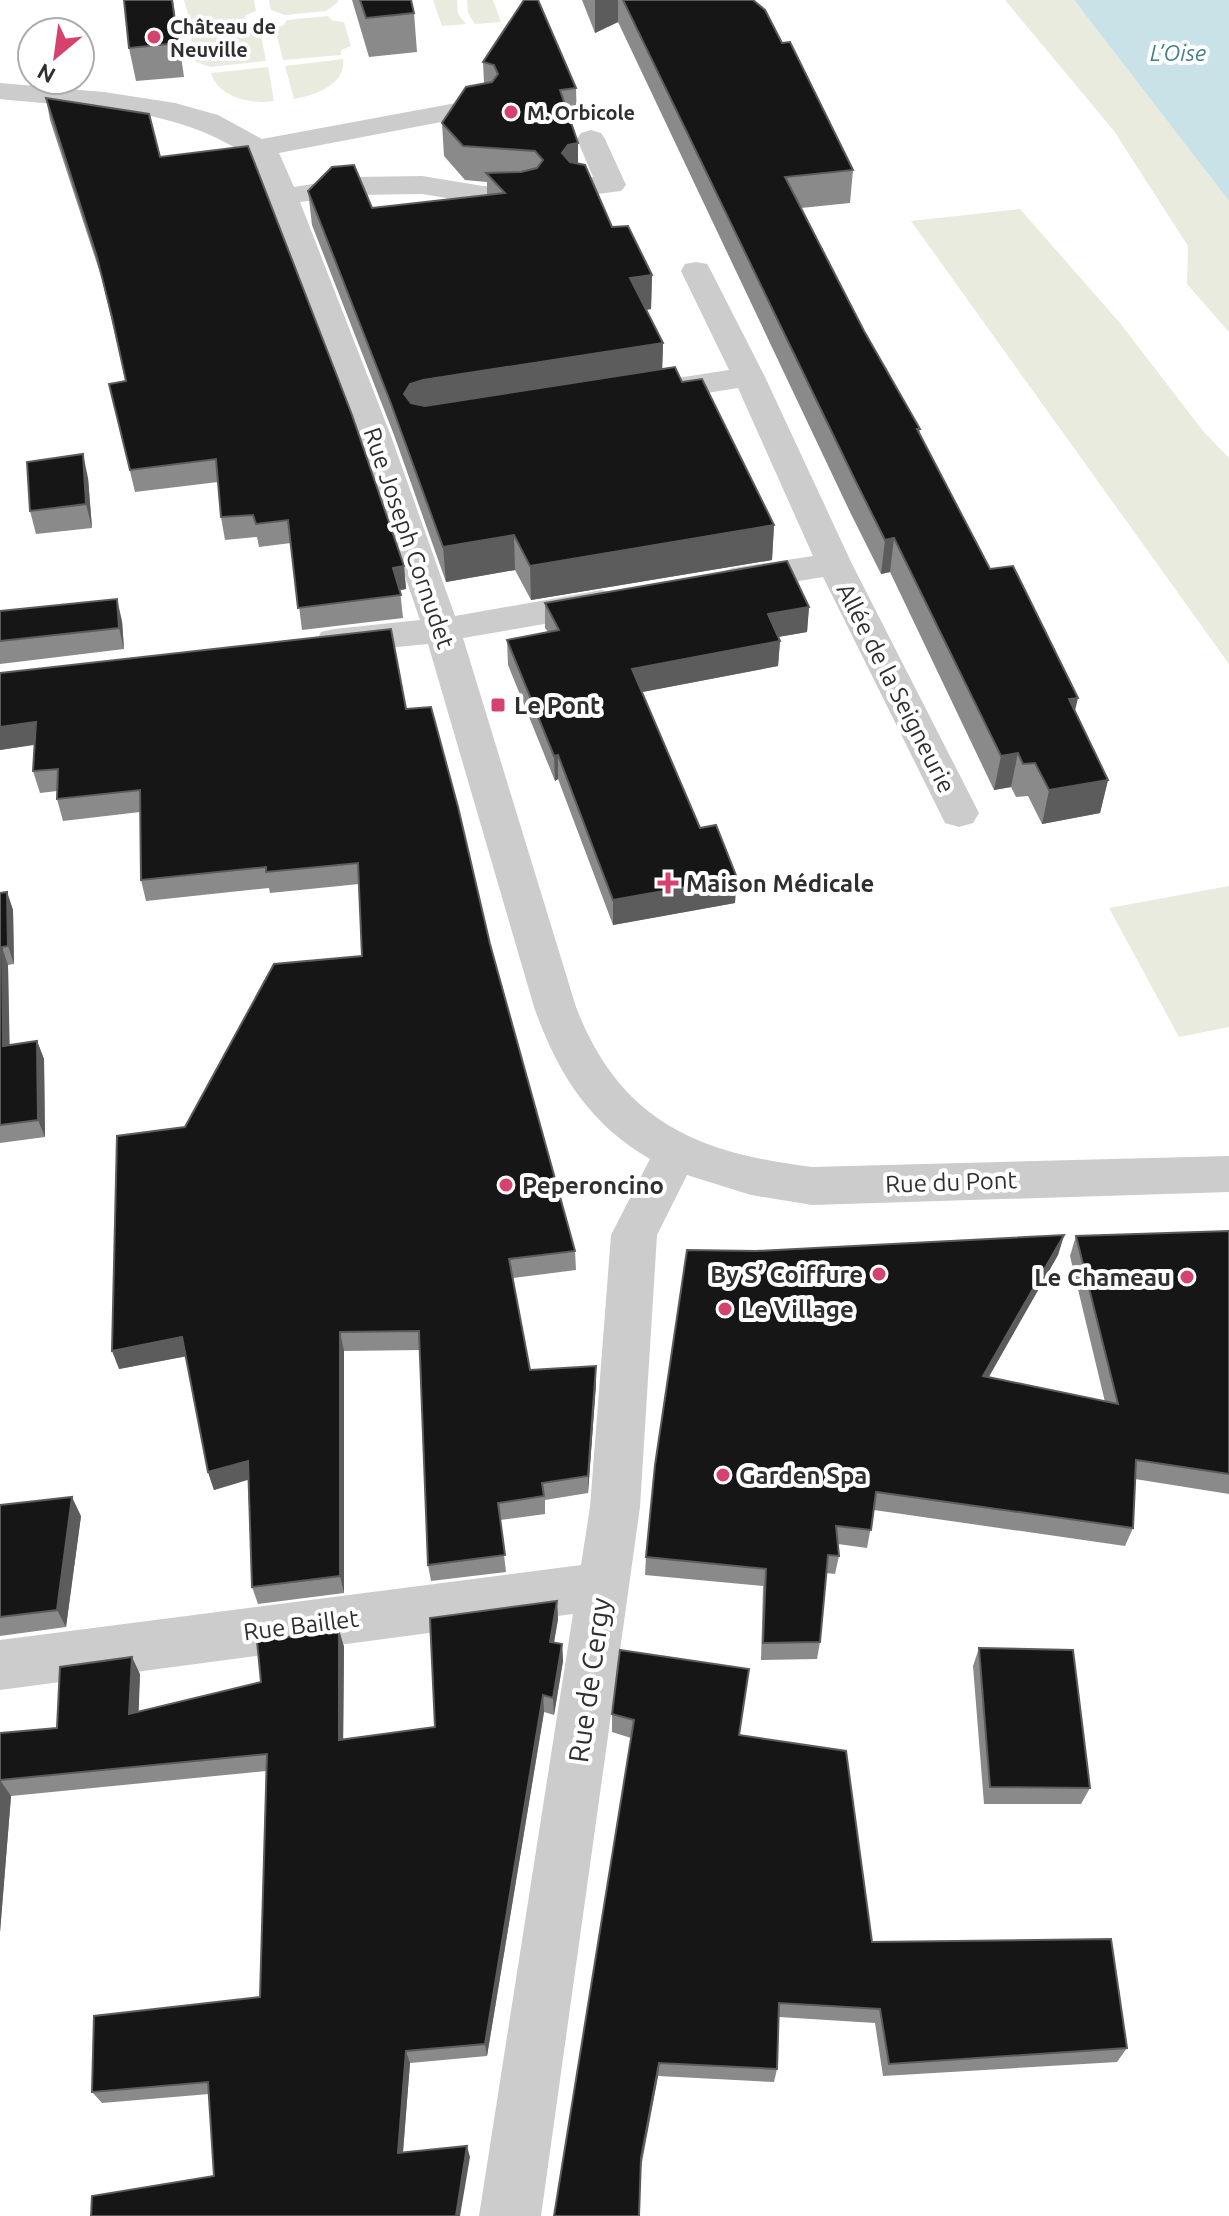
<svg xmlns="http://www.w3.org/2000/svg" width="1229" height="2216" viewBox="0 0 1229 2216" font-family="Ubuntu,sans-serif">
<style>
.green{fill:#e8ebde}
.water{fill:#c9e2e7}
.lines{fill:none;stroke-linecap:round;stroke-linejoin:round}
.minor{fill:#ccc;fill-rule:evenodd}
.wall{fill:#8a8a8a}
.shaded-wall{fill:#5c5c5c}
.building{fill:#161616;stroke:#5c5c5c;stroke-width:2}
.poi-dot{fill:#d5426e;stroke:#fff;stroke-width:3}
.labels{text-anchor:middle;dominant-baseline:central;stroke-width:8;stroke-linejoin:round;paint-order:stroke}
.far-poi-label{font-size:20px;font-weight:bold;fill:#2f2f2f;stroke:#fff;text-anchor:start}
.far-water-label{font-size:22px;font-style:italic;fill:#447e8a;stroke:#fff}
.street-label{font-size:24px;fill:#2f2f2f;stroke:#fff}
.poi-label{font-size:24px;font-weight:bold;fill:#2f2f2f;stroke:#fff;text-anchor:start}
.near-street-label{font-size:28px;fill:#2f2f2f;stroke:#fff}
</style>
<rect width="100%" height="100%" fill="#fff"/>
<path class="green" d="M184,0H254L256,11L246,15L244,19L202,24L189,18Z
M269,0H338V2L326,11L285,15L271,10Z
M433,0H457L458,14L466,24L442,26Z
M467,0H493L501,22L475,24L468,13Z
M1005,0H1074L1229,201V332L1187,284L1188,246L1114,131Z
M327,16L333,21L344,22L351,46L341,50V55L283,60L275,28L284,25L287,20Z
M245,24L260,30L266,61L210,67L194,61L191,37L203,29Z
M343,59C346,85 315,95 294,99L285,66Z
M268,67L274,101C251,105 218,97 211,73Z
M1020,209L1120,323L1203,431L1229,458V664L911,221Z
M1229,886V1027L1179,1037L1109,908Z"/>
<path class="water" d="M1074,0H1229V201Z"/>
<g class="lines">
<path class="minor" d="M0,83L104,92L175,103L218,115L262,139L483,98L493,100L497,106L493,112L483,114L279,153L294,187L355,177L422,176L483,186L536,188L541,194L536,200L483,204L422,194L355,195L300,202L391,436L455,616L602,590L615,594L620,602L615,610L602,614L463,638L576,1007C620,1121 697,1153 812,1167L1229,1156V1192L812,1205L751,1195L687,1175L657,1235L640,1507L541,2216H479L573,1614L0,1690V1640L581,1565L590,1507L611,1235L650,1159C589,1124 557,1072 534,1007L428,644L334,653L321,650L316,641L321,632L334,629L420,620L357,436L254,160C177,105 91,109 0,99Z
M591,130L601,133L605,139L626,185L621,191L581,196L571,193L566,187L571,181L593,177L577,139L581,133Z
M696,262L707,264L711,271L765,377L852,564L979,813L973,823L959,827L945,823L823,577L733,592L720,588L715,580L720,572L733,568L813,556L738,388L645,403L633,400L629,393L633,386L645,383L729,370L681,271L685,264Z"/>
</g>
<path class="wall" d="M173,0L184,77L136,81L129,48Z
M352,0H411L414,13L417,52L369,57Z
M582,0H753L782,43L853,170L850,203L801,208L864,331L920,429L919,434L990,569L1075,710L1108,780L1100,813L1042,824L1028,796L1016,797L1011,787L994,790L890,572L881,574L850,512L618,22L595,33Z
M483,62L576,88L577,122H571L578,143V164L612,227L652,275L651,309L646,310L663,343L662,369L682,382L774,525L772,560L531,600L515,570L446,582L394,435L312,225L308,191L372,208L487,195V182L465,180L444,156L442,123L484,83Z
M46,98L160,157L404,566L406,589L400,590L403,618L302,630L291,543L259,547L257,537L225,540L221,517L218,482L135,492L109,384L126,381L116,339L102,279L50,120Z
M88,478L92,528L36,534L30,511Z
M545,603L809,607L807,632L778,637L780,641L778,666L642,692L700,828L735,903L613,925L558,779L555,781L508,665L507,640L548,632L545,628Z
M0,611L122,621L124,649L0,664Z
M0,673L406,709L490,944L575,1251L576,1270L513,1278L530,1370L596,1384L588,1493L545,1500V1514L500,1520L506,1572L431,1581L428,1565L420,1350L344,1351V1593L258,1604L252,1587L248,1480L214,1490L208,1472L186,1356L119,1369L185,1127L362,956L359,884L270,893L269,888L146,901L141,880L140,812L63,821L57,799V791L40,793L33,771L35,745L0,750Z
M7,892L13,910L14,964L8,965L9,1045L37,1041L44,1059L45,1137L0,1143V893Z
M1229,1231V1494L1135,1479L1133,1528L1125,1546L874,1510L867,1548L838,1544L839,1556L835,1574L826,1573L820,1642L817,1659L761,1660L763,1586L645,1575L646,1557L756,1251L1064,1235L1058,1255L988,1378L1105,1402L1070,1256L1076,1236Z
M0,1505L81,1516L66,1627L0,1636Z
M557,1601L558,1619L554,1643L562,1644L563,1661L554,1715L544,1712L487,2056L410,2063L403,2153L470,2157L214,2176L209,2094L102,2103L92,2092L260,1997L266,1771L11,1796L0,1932V1733L57,1728L140,1674L138,1712L261,1682L339,1630L344,1647L343,1740L435,1727Z
M979,1648L1090,1788L1081,1804H984L973,1666Z
M612,1714L740,1735L872,1942L1127,2048L1117,2062L883,2076L875,2023L779,2017L777,2069L774,2082L658,2076L641,2168L631,1738L612,1732Z"/>
<path class="shaded-wall" d="M595,0H618V22L595,33Z
M578,143V177L562,153L568,145Z
M652,275L651,309L630,312V278Z
M663,343L662,377L413,418L404,394L410,384L423,380Z
M83,454L88,478L92,528L86,504Z
M774,525L772,560L531,600L530,566Z
M514,535L515,570L446,582L443,547Z
M894,538L890,572L881,574L885,540Z
M404,566L406,589L395,591L393,568Z
M117,599L122,621L124,649L119,628Z
M809,607L807,632L766,639L768,614Z
M780,641L778,666L632,694V669Z
M1078,698L1070,732L1069,699Z
M36,722L43,743L0,750V727Z
M1018,753L1011,787L994,790L1001,756Z
M558,755V779L555,781L554,756Z
M1108,780L1100,813L1042,824L1049,790Z
M737,878L735,903L613,925V900Z
M7,892L13,910L14,964L8,946Z
M2,947L8,965L10,1063L3,1046Z
M37,1041L44,1059L45,1137L38,1120Z
M1064,1235L1058,1255L978,1396L983,1376Z
M340,1332L344,1351V1593L340,1576Z
M182,1337L188,1356L119,1369L112,1351Z
M596,1366V1384L588,1493V1476Z
M248,1461L253,1478L214,1490L208,1472Z
M72,1497L81,1516L66,1627L57,1610Z
M557,1601L558,1619L551,1659L550,1642Z
M339,1630L344,1647L343,1756L339,1740Z
M562,1644L563,1661L554,1715L553,1698Z
M132,1657L140,1674L138,1730L129,1714Z
M543,1695L544,1712L487,2056L485,2044Z
M0,1780L11,1796L0,1932Z
M406,2051L410,2063L402,2163L398,2153Z
M659,2063L658,2076L640,2169L641,2158Z
M467,2146L470,2157L460,2216H456Z"/>
<path class="building" d="M124,0H172L178,43L129,48Z
M360,0H411L414,13L366,18Z
M524,0H538L576,88L560,90L578,143L568,145L562,153L570,162L585,165L612,227L628,226L652,275L630,278L663,343L423,380L410,384L404,394L411,403L425,406L675,367L682,382L702,379L774,525L530,566L514,535L443,547L390,401L308,191L332,167L354,165L372,208L505,193L486,173L521,172L537,168L543,160L535,151L463,146L442,123L466,87L492,82L498,74L494,65L483,62Z
M623,0H753L765,10L782,43L790,42L853,170L785,177L864,331L920,429H917L990,569L1013,566L1078,698L1069,699L1108,780L1049,790L1035,763L1023,764L1018,753L1001,756L894,538L885,540L854,478Z
M46,98L149,114L160,157L248,146L352,415L404,566L393,568L401,595L298,608L288,520L256,524L253,515L221,517L216,459L130,470L109,384L126,381L112,317L97,257Z
M83,454L86,504L30,511L27,462Z
M787,561L809,607L768,614L780,641L632,669L700,828L716,825L737,878L613,900L558,755L554,756L507,640L559,630L545,603Z
M117,599L119,628L0,641V611Z
M391,629L406,709L431,707L458,807L490,944L575,1251L509,1259L530,1370L596,1366L588,1476L542,1483L544,1496L498,1503L505,1555L428,1565L419,1331L340,1332V1576L252,1587L248,1461L208,1472L182,1337L112,1351L117,1136L185,1127L274,964L362,956L358,863L266,872V867L141,880L140,790L57,799L58,769L33,771L36,722L0,727V673Z
M7,892L8,946L2,947L3,1046L37,1041L38,1120L0,1125V893Z
M1229,1231V1474L1136,1460L1133,1528L876,1492L871,1530L836,1526L839,1556L828,1555L820,1642L763,1643L766,1569L646,1557L655,1465L687,1250L756,1251L1064,1235L983,1376L1118,1404L1076,1236Z
M72,1497L57,1610L0,1617V1505Z
M557,1601L550,1642L562,1644L553,1698L543,1695L485,2044L406,2051L398,2153L467,2146L456,2216H91L92,2196L214,2176L208,2082L92,2092L94,2016L260,1997L267,1754L0,1780V1785V1733L57,1728L60,1667L132,1657L129,1714L261,1682L257,1641L339,1630V1740L435,1727L430,1618Z
M979,1648L1073,1650L1090,1788L990,1787Z
M620,1650L749,1669L739,1735L846,1751L872,1942L1111,1939L1127,2048L889,2064L880,2009L779,2003L777,2069L659,2063L641,2158L639,2216H554L634,1720L612,1714Z"/>
<g class="poi-dot">
<circle cx="154" cy="37" r="8"/>
<circle cx="511" cy="112" r="8"/>
<rect x="490" y="697" width="16" height="16" rx="4"/>
<path d="M664 871h8v8h8v8h-8v8h-8v-8h-8v-8h8z"/>
<circle cx="506" cy="1185" r="8"/>
<circle cx="879" cy="1274" r="8"/>
<circle cx="1187" cy="1277" r="8"/>
<circle cx="725" cy="1309" r="8"/>
<circle cx="723" cy="1475" r="8"/>
</g>
<g class="labels">
<g class="far-poi-label">
<text x="170" y="26">Château de<tspan x="170" dy="23">Neuville</tspan></text>
<text x="527" y="112">M. Orbicole</text>
</g>
<g class="far-water-label">
<text x="1178" y="52">L’Oise</text>
</g>
<g class="street-label">
<text transform="translate(409 538) rotate(71)">Rue Joseph Cornudet</text>
<text transform="translate(896 688) rotate(63)">Allée de la Seigneurie</text>
<text transform="translate(951 1182) rotate(-2)">Rue du Pont</text>
<text transform="translate(301 1625) rotate(-7)">Rue Baillet</text>
</g>
<g class="poi-label">
<text x="514" y="705">Le Pont</text>
<text x="686" y="883">Maison Médicale</text>
<text x="522" y="1185">Peperoncino</text>
<text x="863" y="1274" text-anchor="end">By S’ Coiffure</text>
<text x="1171" y="1277" text-anchor="end">Le Chameau</text>
<text x="741" y="1309">Le Village</text>
<text x="739" y="1475">Garden Spa</text>
</g>
<g class="near-street-label">
<text transform="translate(589 1680) rotate(-82)">Rue de Cergy</text>
</g>
</g>
<g transform="translate(56 56) rotate(209)"><circle r="38" fill="#ffffff" stroke="#acacac" stroke-width="2"/>
<path d="M0-6L14 30L0 20L-14 30Z" fill="#d5426e"/>
<text y="-12" font-size="22" font-weight="bold" text-anchor="middle" fill="#2f2f2f">N</text>
</g>
</svg>
